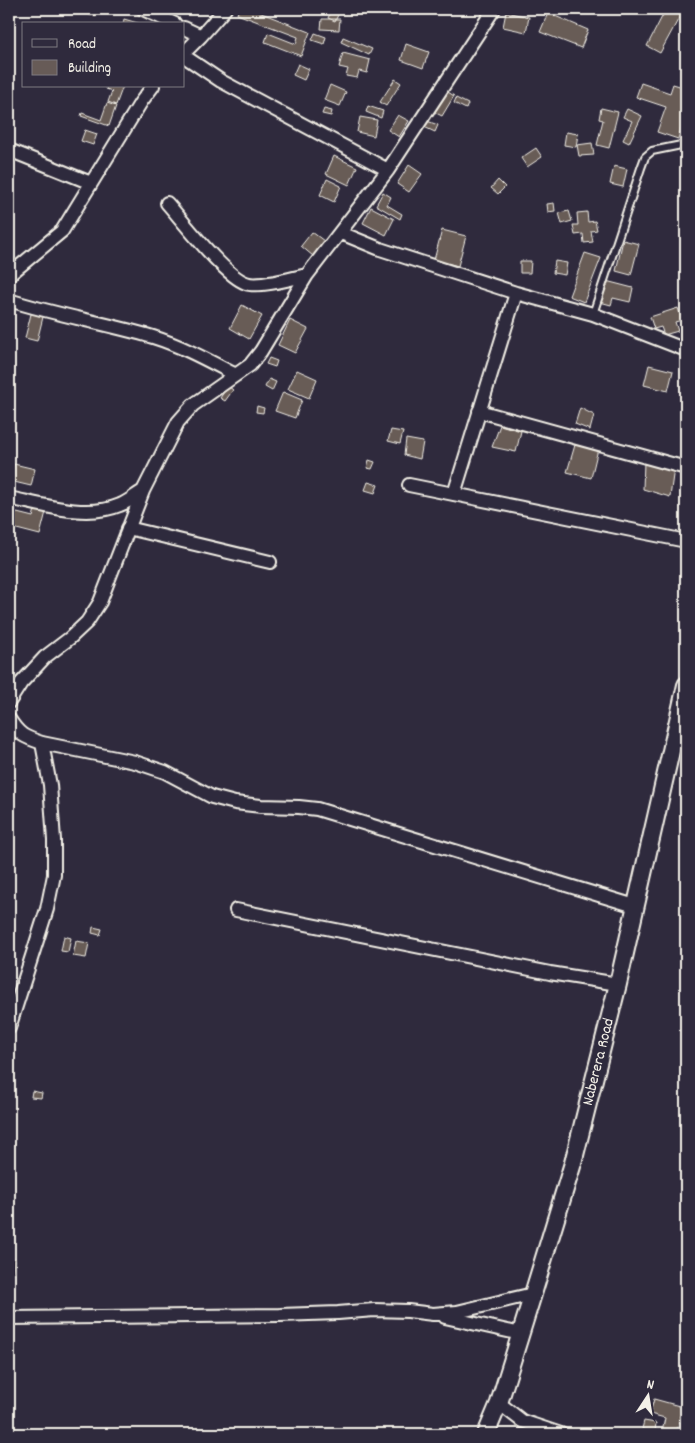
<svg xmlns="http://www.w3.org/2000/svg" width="695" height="1443" viewBox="0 0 695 1443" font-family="Dekko,sans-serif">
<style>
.building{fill:#675b57;stroke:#f4f1e8}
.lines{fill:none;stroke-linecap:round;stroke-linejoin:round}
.service-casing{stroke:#f4f1e8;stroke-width:10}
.minor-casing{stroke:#f4f1e8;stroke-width:16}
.tertiary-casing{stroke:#f4f1e8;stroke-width:20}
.service{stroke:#2f2a3d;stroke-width:6}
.minor{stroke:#2f2a3d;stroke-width:12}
.tertiary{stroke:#2f2a3d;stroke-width:16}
.labels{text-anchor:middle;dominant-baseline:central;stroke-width:4;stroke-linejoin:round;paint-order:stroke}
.street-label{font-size:16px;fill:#f4f1e8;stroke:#2f2a3d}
</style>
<rect width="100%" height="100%" fill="#2f2a3d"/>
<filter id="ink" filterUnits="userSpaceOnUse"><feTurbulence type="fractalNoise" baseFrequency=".02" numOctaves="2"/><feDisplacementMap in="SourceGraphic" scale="10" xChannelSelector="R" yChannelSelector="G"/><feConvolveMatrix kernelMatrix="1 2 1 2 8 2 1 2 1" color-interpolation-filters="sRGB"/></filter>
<g filter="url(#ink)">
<path class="building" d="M88,9H96L95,16L86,14Z
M239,9H251L310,32L301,56L265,42L268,33L296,44L298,37L237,14Z
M332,9H341L335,21L328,18Z
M371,9H387L386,14L371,10Z
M666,9H686V22L679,18L660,53L647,46Z
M506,12L529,17L526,32L503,27Z
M548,13L588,30L581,48L540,32Z
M124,19L141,24H123Z
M322,19H340L339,30L321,29Z
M315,33L326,37L324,44L312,40Z
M343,37L372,49L369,55L341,42Z
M406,44L429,52L423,68L401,60Z
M343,53L370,60L367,73L359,71L357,78L346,76L348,69L339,67Z
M298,64L309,69L304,80L293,75Z
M395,79L401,83L386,106L380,102Z
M641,83L670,93L673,84L686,88V130L681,129L678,139L657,132L666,107L636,97Z
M330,85L346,92L340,106L324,100Z
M107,86H123L116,105L108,102L112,91L106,89Z
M445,90L454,96L442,116L432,111Z
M456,98L468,104L466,109L454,103Z
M107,103L116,106L109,126L81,116L82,113L101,120Z
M368,106L383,111L381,118L366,112Z
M601,108L618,112L609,148L597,145L603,120L599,119Z
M324,109L332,111L331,116L322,114Z
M627,109L642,116L629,143L623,140L632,121L623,117Z
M398,115L409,121L399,137L388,130Z
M360,117L377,120L374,136L357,132Z
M427,121L438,125L435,132L424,127Z
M85,130L97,134L93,145L81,141Z
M566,132L578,134L576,147L564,145Z
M592,143L594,155L579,156L577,145Z
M536,148L542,157L527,167L521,158Z
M334,156L357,167L349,185L326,174Z
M409,165L422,174L409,192L397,184Z
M614,166L627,169L623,187L610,184Z
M327,179L341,186L334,202L320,195Z
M498,180L505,187L498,194L491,188Z
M383,192L391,197L387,205L402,214L400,219L376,205Z
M554,203L555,211L548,212L547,204Z
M371,207L394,219L386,235L363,223Z
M569,211L572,221L562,224L559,213Z
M587,212L588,222L595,221L597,230L591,231L593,242L584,243L583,234L575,235L573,225H578L577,213Z
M442,230L466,236L458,266L434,260Z
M312,232L324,241L313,256L301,246Z
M623,240L639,244L631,275L616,271Z
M585,253L601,258L584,302L569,296Z
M520,261H531L530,273H520Z
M555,261L567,263L565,275L553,273Z
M606,281L633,288L630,302L613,298L611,305L600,302Z
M242,305L262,316L249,339L230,328Z
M33,306L45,309L37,341L25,338Z
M678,308L682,320L675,322L678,331L664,335L661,327L654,329L650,317Z
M290,320L308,329L295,353L278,345Z
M269,358L277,361L275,367L266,364Z
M649,365L673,371L668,391L644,385Z
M297,370L317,379L309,398L288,389Z
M269,379L276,382L272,391L265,387Z
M228,386L233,390L225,401L220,398Z
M686,389V405L681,403Z
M283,392L302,400L295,418L275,411Z
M257,406L264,408L263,413L256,412Z
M580,408L594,415L590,430L575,424Z
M500,425L521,431L516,452L492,447Z
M391,430L403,432L400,444L388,441Z
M406,439L423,442L420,459L404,455Z
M575,445L598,449L591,478L567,472Z
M369,460L375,462L372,469L367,468Z
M644,462L674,468L670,497L643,489Z
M14,464L35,469L31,486L10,481Z
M368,482L378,485L375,493L365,490Z
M36,506L47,508L40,535L9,527V511L33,517Z
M93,927L102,929L100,935L92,933Z
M64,936L71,938L68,952L61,951Z
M76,941L89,943L86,958L73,956Z
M32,1091L42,1093L41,1098L31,1097Z
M9,1257L14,1258L13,1274H9Z
M654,1399L683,1407L676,1434L662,1432L665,1418L650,1414Z
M644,1421L656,1423L655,1432L642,1429Z"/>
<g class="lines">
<g class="service-casing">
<path id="service" d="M593,314L641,168L645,157L652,151L686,144"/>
</g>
<g class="minor-casing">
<path id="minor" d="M143,9L175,24
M184,28L201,36
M184,53L201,36L225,9
M184,56L221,81L388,170
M9,150L91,183
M167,203C183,221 225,276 246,283C257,288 294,278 307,275
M341,233L380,249L516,293L593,314L686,350
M9,275L62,231L141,102L153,86
M9,300C56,315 105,323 153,337C182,346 209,361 236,375
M479,411L686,468
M409,485L686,541
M454,494L516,293
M9,498C43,505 87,519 120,505C128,502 136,495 143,491
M128,528L270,562
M9,702L21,683L45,657L70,638L87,622L100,602L143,491L178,422L193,405L250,365L261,351L307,275L388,170L494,9
M9,719C19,735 24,737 42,743L135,762L165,772L212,797L235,803L261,806L299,807L317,809L635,906
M236,910L550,973L618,984
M9,1028L47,909L54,875V840L50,785L42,743
M445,1317L521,1334
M9,1318L280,1315L338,1313L374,1310L408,1311L433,1314L457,1312L533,1294
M499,1403L522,1421L561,1434"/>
</g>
<g class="tertiary-casing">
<g id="tertiary">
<path id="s1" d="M486,1434L499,1403L533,1294L573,1163L618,984L686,685"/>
</g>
</g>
<use href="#service" class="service"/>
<use href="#minor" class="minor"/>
<use href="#tertiary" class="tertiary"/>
</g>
</g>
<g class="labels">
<g class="street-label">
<text stroke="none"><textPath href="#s1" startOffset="389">Naberera Road</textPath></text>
</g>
</g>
<rect width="695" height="1443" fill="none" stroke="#2f2a3d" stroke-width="30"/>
<rect x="15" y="15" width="665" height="1413" fill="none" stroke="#f4f1e8" stroke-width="2" filter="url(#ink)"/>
<rect x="22" y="22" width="162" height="65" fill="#2f2a3d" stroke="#7e7a81"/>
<rect x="32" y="39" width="25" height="8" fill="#2f2a3d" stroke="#7e7a81"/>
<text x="68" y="48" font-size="15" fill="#f4f1e8">Road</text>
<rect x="32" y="60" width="25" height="15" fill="#675b57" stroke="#7e7a81"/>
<text x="68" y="72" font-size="15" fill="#f4f1e8">Building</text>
<g transform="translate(648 1396) rotate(12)" stroke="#2f2a3d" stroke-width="4" paint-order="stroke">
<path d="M0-4L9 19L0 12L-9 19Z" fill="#f4f1e8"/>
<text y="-8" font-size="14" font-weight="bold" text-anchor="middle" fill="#f4f1e8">N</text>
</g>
</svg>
